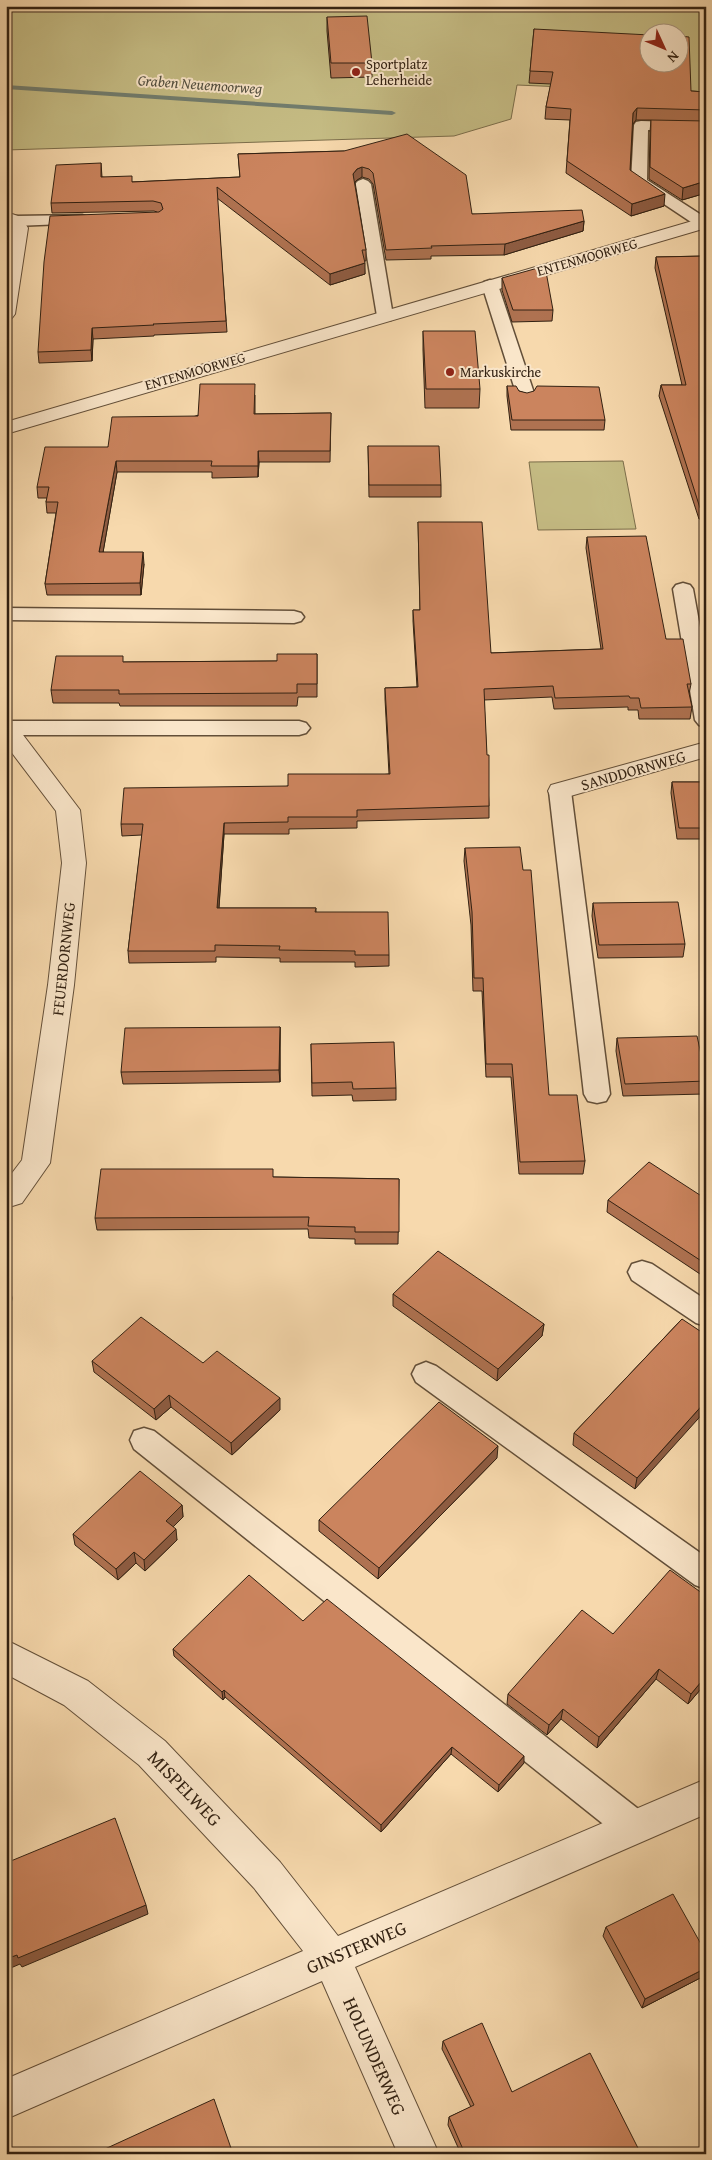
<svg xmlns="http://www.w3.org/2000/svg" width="712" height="2160" viewBox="0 0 712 2160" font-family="'Gentium Book Plus',serif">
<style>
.green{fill:#c5bc84;stroke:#7c6e4b;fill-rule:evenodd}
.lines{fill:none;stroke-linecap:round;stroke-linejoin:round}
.stream{fill:#727d6e;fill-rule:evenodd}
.lane-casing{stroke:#634f39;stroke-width:3}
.street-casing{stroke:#634f39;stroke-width:2}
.lane{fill:#fae6ca;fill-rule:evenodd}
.street{fill:#fae6ca;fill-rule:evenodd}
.wall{fill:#af7251;stroke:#322112}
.shaded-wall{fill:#8e5c42;stroke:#322112}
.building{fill:#cb845e;stroke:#322112}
.poi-dot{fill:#8f2418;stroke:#fae6ca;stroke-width:2}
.labels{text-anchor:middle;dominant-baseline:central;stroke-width:4;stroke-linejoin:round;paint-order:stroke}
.far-poi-label{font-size:14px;fill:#322112;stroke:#fae6ca;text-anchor:start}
.far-street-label{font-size:14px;fill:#322112;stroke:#fae6ca}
.far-water-label{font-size:15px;font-style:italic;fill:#524f40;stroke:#fae6ca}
.street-label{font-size:16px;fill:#322112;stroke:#fae6ca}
.near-street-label{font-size:19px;fill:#322112;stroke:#fae6ca}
</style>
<rect width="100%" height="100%" fill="#f7d9ad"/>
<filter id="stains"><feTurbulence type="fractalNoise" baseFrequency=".004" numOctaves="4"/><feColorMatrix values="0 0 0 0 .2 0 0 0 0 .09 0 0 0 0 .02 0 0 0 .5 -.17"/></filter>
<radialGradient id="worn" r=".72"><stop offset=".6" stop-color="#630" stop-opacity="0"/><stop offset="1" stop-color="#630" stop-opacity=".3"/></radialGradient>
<path class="green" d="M6,6H706V93L517,85L511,119L454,136L6,150ZM650,32H680V62H650Z
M623,461L636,529L538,530L529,462Z"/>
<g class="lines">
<path class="stream" d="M6,85L392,111L396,113L392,115L6,89Z"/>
<g class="lane-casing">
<path id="lane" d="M641,121L706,123V131L648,130L647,180L706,218V227L697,226L631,182L634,125L636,122Z
M363,179L368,181L371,184L393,316L391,320H379L377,316L355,184L358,181Z
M82,215L88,217L90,220L88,223L15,226L9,224L7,221L9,218L15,216Z
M490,280L496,282L498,285L535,396L532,400L526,401L520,400L517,396L482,285L484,282Z
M683,583L690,585L693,589L706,660V727L699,725L695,720L673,589L676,585Z
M6,608L294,611L301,613L304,617L301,621L294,623L6,620Z
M6,721H299L306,723L310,728L306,733L299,735H6Z
M560,784L568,786L571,791L610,1094L606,1101L597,1103L588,1101L584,1094L549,791L552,786Z
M642,1261L652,1264L706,1300V1326L696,1323L632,1280L628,1272L632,1264Z
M426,1362L436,1366L706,1557V1589L695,1585L416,1382L412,1374L416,1366Z
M144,1428L154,1431L646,1815L651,1827L646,1839L634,1843L622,1839L134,1449L130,1440L134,1431Z"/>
</g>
<g class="street-casing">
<path id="street" d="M6,212L21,217L28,228L15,314L12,318L6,319V254L10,228L6,223Z
M706,217V228L6,434V422Z
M6,721L14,723L80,810L86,863L74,985L50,1163L22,1203L6,1208V1181L22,1160L48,985L62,863L56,811L6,745Z
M706,742V757L560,799L551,797L548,791L551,785Z
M6,1640L88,1681L165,1741L280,1862L338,1936L706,1779V1814L355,1967L439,2154H398L322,1981L6,2119V2079L303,1951L254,1888L139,1765L64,1705L6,1674Z"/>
</g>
<use href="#lane" class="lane"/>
<use href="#street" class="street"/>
</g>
<path class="wall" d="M327,17L372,63V77L331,78L327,31Z
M534,29L691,91L706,92V193L682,200L649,179L650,132L651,120H636L633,124L630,170L664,206L631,216L566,173L570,120L545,119L546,107L551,84L529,83Z
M344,151L472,214L584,221L583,231L504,255L431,256V259L386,260L373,184L369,179L362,177L357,180L355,182L366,250V261H364L365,274L330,285L217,198L227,332L154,335V336L93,339L92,361L39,363L38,352L157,212L154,211L52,213L51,203L101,163L102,177L132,182L240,177L238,154Z
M706,256V519H699L659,396L661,385H682L655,268L656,257Z
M502,278L553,310L552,321L512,322L502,290Z
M423,331L480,389L479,408H425L423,350Z
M507,386L519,391L605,420L604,430H511L507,396Z
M255,395V414L331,413L330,462H259L258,477L212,478V472H117L103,552L144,564L141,595H47L45,584L56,513H47L46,502L47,498H38L37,487L108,447Z
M368,446L441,485V497H369Z
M418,522L491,653L601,649L586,548L587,537L666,639L691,684L689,694L692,707L690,719H639L638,710H628V707L554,709L552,697L484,700L489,806V818L357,821V828L289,829V834H224L219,908H316V912L389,955V966L355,967V962H280V958L216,957V962L129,963L128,951L142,835L122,836L121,824L288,786L389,774L385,699V688L417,687L413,621V610H420Z
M317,654V697H298L297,706H120L119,703H53L51,690L124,662L277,661Z
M672,782H706V839H677L671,793Z
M465,848L549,1095L585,1161L583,1174H519L511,1077H486L482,991H473L471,925L464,861Z
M593,903L685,944L683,957L598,958L592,916Z
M280,1027V1082L123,1084L121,1072Z
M617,1038L706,1077V1085L704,1094L623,1096L616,1051Z
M311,1044L396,1088V1100L353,1101L352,1095L312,1096Z
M273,1177L399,1179L398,1244H355V1239L309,1238L308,1229L97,1230L95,1218Z
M706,1199V1278L607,1212L608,1200Z
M393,1294L544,1324L542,1336L497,1381L393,1306Z
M682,1319L635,1489L573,1445L574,1433Z
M92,1361L203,1363L280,1410L232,1455L171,1407L156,1420L94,1372Z
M497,1458L378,1579L319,1531V1520Z
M182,1505L183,1517L173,1527L177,1540L145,1571L136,1563L118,1580L75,1545L73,1534Z
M706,1596V1683L688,1704L656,1679L597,1748L561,1719L547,1735L507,1704L508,1694L613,1634Z
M303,1621L524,1763L498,1792L451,1754L381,1832L225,1697L223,1700L174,1656L173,1649Z
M606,1927L706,1953V1975L642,2008L603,1936Z
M443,2041L512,2092L641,2154H461L448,2125L449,2117L471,2107L442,2049Z"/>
<path class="shaded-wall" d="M637,108L636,120L632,125L633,113Z
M362,167V177L357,180L353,184V174L357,169Z
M706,181V193L682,200L683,188Z
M665,194L664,206L631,216L632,204Z
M584,221L583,231L504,255L505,244Z
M365,263V274L330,285V274Z
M92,328L93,339L92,361L91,350Z
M258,451L259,462L258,477Z
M116,461L117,472L101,564L99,552Z
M143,552L144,564L141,595L140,583Z
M224,823V834L218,919L217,908Z
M280,1027V1082L279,1070Z
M10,1287L12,1298L6,1343V1314Z
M544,1324L542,1336L497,1381L498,1369Z
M169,1395L171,1407L156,1420L154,1409Z
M280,1398V1410L232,1455L231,1443Z
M706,1401V1410L635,1489L637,1478Z
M498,1446L497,1458L378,1579L379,1568Z
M182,1505L183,1517L168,1532L166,1521Z
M176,1529L177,1540L145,1571L144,1560Z
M134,1552L136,1563L118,1580L116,1569Z
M659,1669L656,1679L597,1748L599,1737Z
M706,1676V1683L688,1704L691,1694Z
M224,1690L225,1697L223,1700L222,1692Z
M563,1709L561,1719L547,1735L549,1725Z
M452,1747L451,1754L381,1832V1825Z
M524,1756V1763L498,1792L499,1785Z
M146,1905L148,1914L22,1967L20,1964L6,1970V1959Z
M706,1968V1975L642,2008L645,1999Z"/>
<path class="building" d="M367,16L372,63H331L327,17Z
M534,29L650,35V62H680V36L689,37L691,91L706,92V110L637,108L633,113L630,170L665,194L632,204L567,161L571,109L546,107L553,72L530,71Z
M651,120L706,121V181L683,188L650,167Z
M407,134L466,175L472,214L582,210L584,221L505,244L431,246L432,248L386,250L373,173L369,169L362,167L357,169L353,174L366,250H362L365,263L330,274L217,187L226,321L153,324L154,325L92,328L91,350L38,352L44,262L50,216L159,212L163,209L161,203L153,201L51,203L56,165L101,163V177L132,176V182L240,177L238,154L344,151Z
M706,256V507L700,508L661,385H686L656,257Z
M545,266L553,310H513L502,278Z
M423,331H475L480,389H426Z
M200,384H255L254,414L331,413L330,451H258V466H211L212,461H116L99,552H143L140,583L45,584L58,502H46L49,487H37L45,447H108L112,417L198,416Z
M507,386H516L519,391L527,393L534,391L537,386L599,387L605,420H512Z
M368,446H439L441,485H369Z
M418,522H482L491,653L603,649L587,537L646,536L666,639H683L691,684H687L692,707L641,708L639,698H630L629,696L555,698L553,686L484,689L487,755H489V806L357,810V817H288V822L224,823L217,908H316L315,912H388L389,955H355V951L279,950L280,946L215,945V951H128L143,824H121L124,788L288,786V774H390L385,688L418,687L413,610H420Z
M277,654H317V684H297V693L119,694V690H51L56,656H123V662L277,661Z
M672,782H706V828H679Z
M520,847L523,870H531L549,1095H577L585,1161L520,1162L512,1064H486L483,978H474L472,912L465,848Z
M678,902L685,944L599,945L593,903Z
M280,1027L279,1070L121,1072L125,1028Z
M697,1036L706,1077V1081L625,1084L617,1038Z
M394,1042L396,1088L353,1089L352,1082L312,1083L311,1044Z
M649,1162L706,1199V1264L608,1200Z
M101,1169H273V1177L399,1179V1232H355V1227L308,1226L309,1217L95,1218Z
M438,1251L544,1324L498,1369L393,1294Z
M6,1287H10L6,1314Z
M141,1317L203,1363L217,1351L280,1398L231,1443L169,1395L154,1409L92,1361Z
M682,1319L706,1335V1401L637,1478L574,1433Z
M439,1402L498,1446L379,1568L319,1520Z
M140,1471L182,1505L166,1521L176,1529L144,1560L134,1552L116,1569L73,1534Z
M670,1570L706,1596V1676L691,1694L659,1669L599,1737L563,1709L549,1725L508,1694L582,1610L613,1634Z
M249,1575L303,1621L327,1599L524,1756L499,1785L452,1747L381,1825L224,1690L222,1692L173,1649Z
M115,1818L146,1905L18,1958L17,1955L6,1959V1863Z
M673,1894L706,1953V1968L645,1999L606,1927Z
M482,2023L512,2092L590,2053L641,2154H465L449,2117L474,2105L443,2041Z
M214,2099L233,2154H94Z"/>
<g class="poi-dot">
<circle cx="356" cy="72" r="5"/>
<circle cx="450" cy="372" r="5"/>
</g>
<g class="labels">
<g class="far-poi-label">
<text x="366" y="64">Sportplatz<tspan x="366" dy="16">Leherheide</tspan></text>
<text x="460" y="372">Markuskirche</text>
</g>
<g class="far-street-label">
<text transform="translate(587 257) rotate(-16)">ENTENMOORWEG</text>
<text transform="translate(195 371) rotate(-16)">ENTENMOORWEG</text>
</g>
<g class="far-water-label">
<text transform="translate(200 84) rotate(4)">Graben Neuemoorweg</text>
</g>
<g class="street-label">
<text transform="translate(633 770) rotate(-16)">SANDDORNWEG</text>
<text transform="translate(63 959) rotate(-84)">FEUERDORNWEG</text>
</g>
<g class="near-street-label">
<text transform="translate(185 1788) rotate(46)">MISPELWEG</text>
<text transform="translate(356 1947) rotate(-23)">GINSTERWEG</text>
<text transform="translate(375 2056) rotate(66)">HOLUNDERWEG</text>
</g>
</g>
<rect width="712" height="2160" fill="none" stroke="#f7d9ad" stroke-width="25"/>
<rect x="8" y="8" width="697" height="2145" fill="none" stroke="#322112" stroke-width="2.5"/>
<rect x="12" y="12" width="687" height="2135" fill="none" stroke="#322112"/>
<g transform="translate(664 48) rotate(134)"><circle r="24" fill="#fae6ca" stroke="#aa9780"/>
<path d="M0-4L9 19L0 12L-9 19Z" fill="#8f2418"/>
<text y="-8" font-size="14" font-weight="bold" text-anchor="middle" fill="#322112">N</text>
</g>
<rect width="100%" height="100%" filter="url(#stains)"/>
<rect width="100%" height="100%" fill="url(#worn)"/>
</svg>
